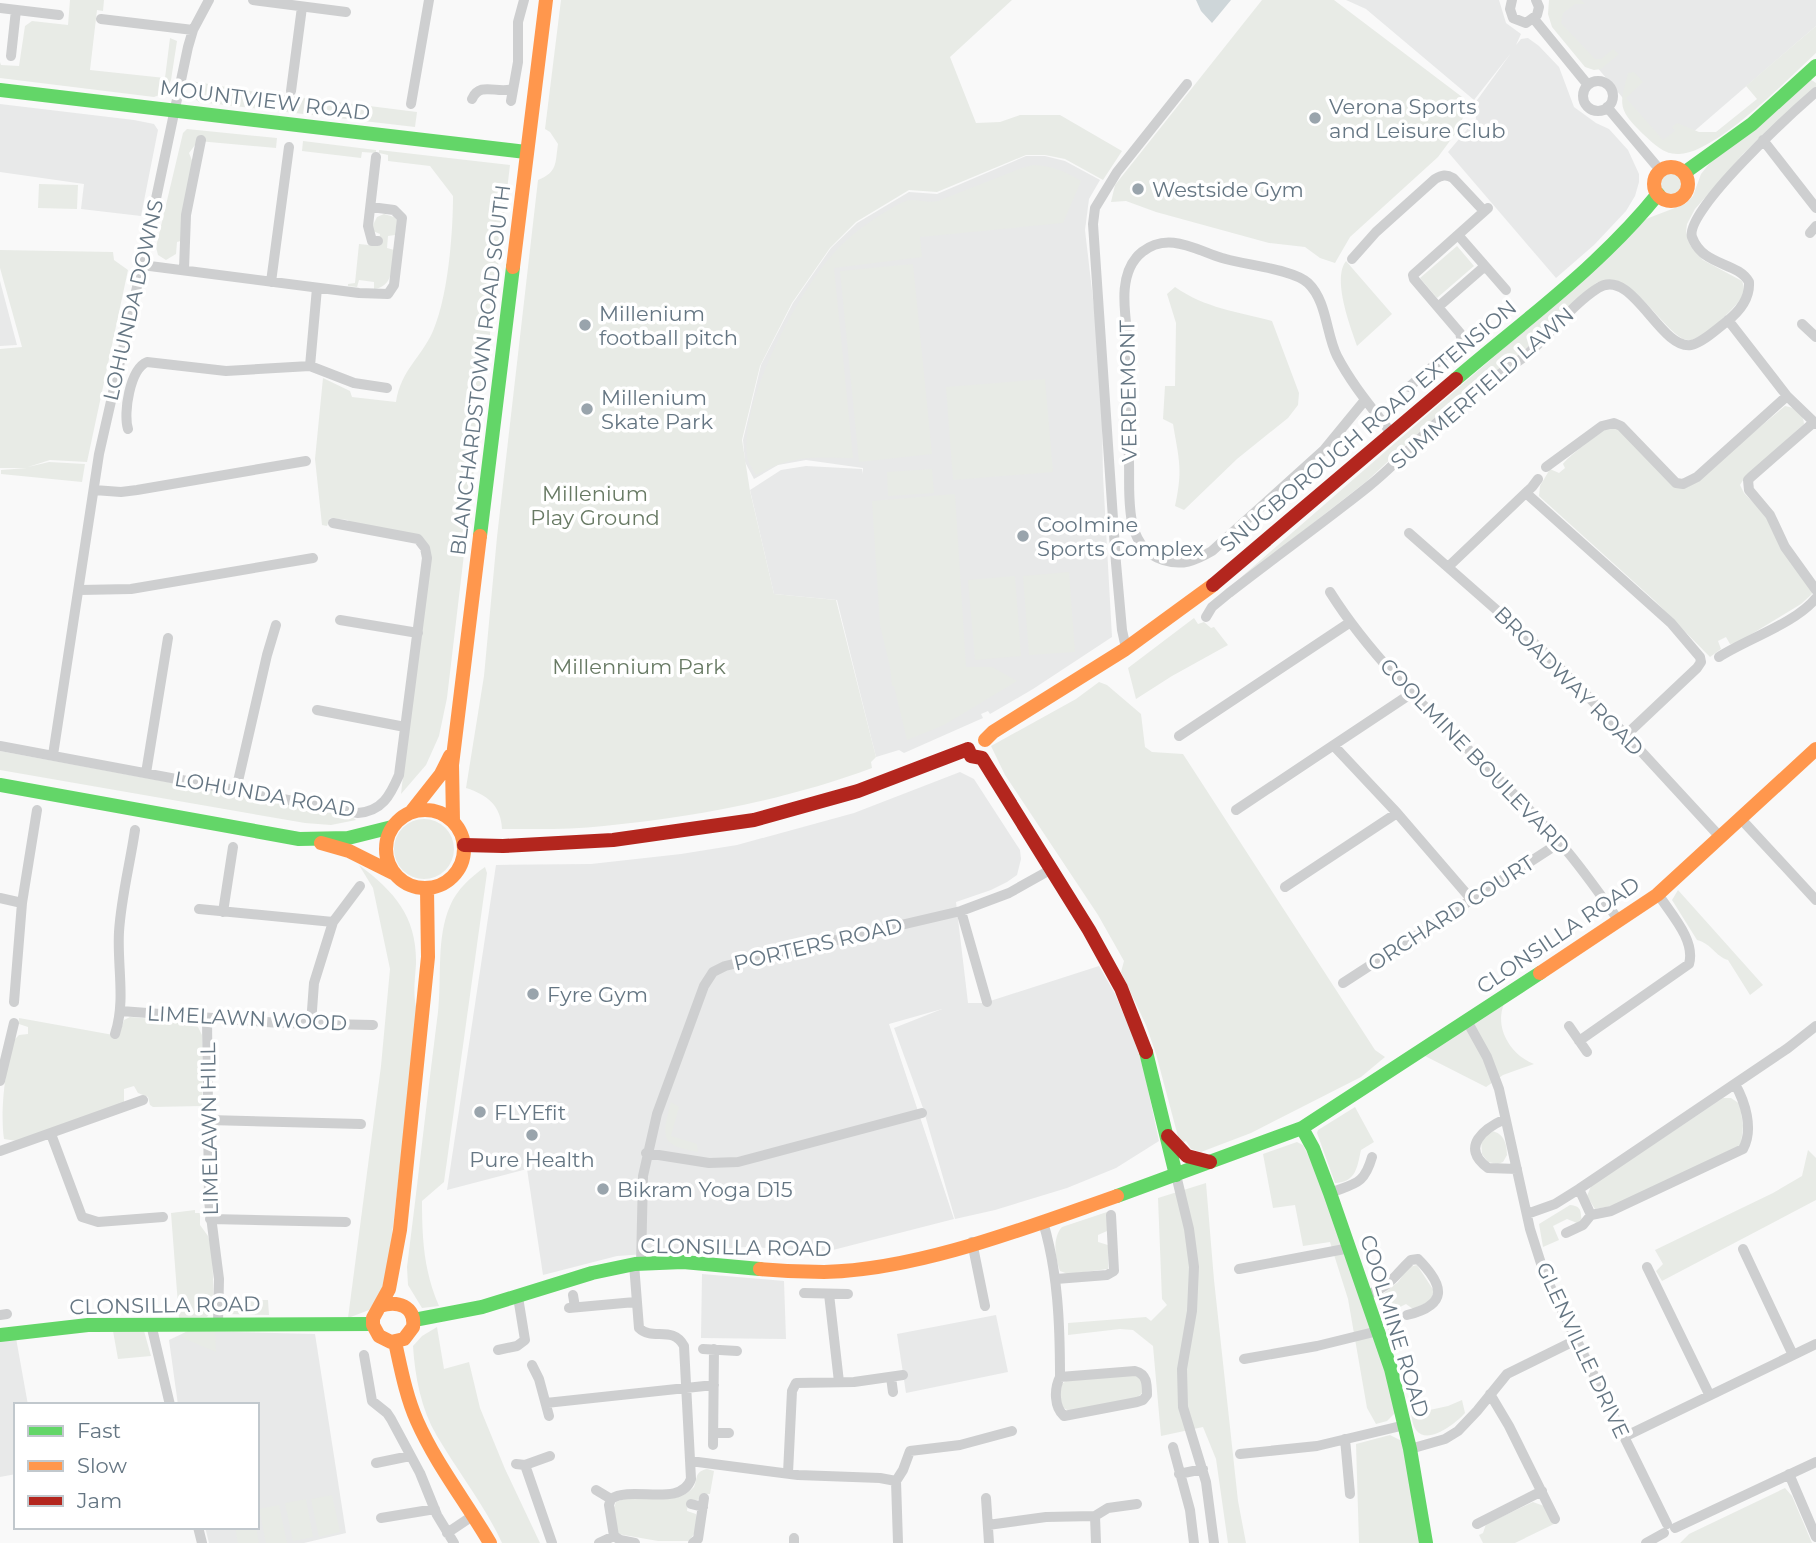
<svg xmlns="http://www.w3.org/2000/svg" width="1816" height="1543" viewBox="0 0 1816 1543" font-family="Montserrat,sans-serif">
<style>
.built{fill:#e8e9e9}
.green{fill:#e8ebe6}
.water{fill:#ced6d9}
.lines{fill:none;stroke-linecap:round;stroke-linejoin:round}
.street{stroke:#cecfd0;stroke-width:10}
.fast{stroke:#63d668;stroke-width:14}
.slow{stroke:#ff974d;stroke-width:14}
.jam{stroke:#b3261e;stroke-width:14}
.poi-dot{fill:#99a4ac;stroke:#fff;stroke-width:2.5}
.labels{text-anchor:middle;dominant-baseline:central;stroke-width:7;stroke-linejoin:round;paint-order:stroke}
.street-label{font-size:21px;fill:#657683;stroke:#fff}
.poi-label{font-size:21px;fill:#657683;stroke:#fff;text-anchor:start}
.park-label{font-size:21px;fill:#687a64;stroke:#fff}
</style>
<rect width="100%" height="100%" fill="#f9f9f9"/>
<path class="built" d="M1346,0H1499L1506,23L1521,34L1516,45L1521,39L1528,38L1539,46L1559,67L1574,107L1596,123L1609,129L1628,150L1639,174V182L1635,196L1626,211L1594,245L1556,278L1448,152L1476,119L1475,103L1511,53L1474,100L1366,9Z
M1553,0H1816V26L1669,153L1596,66L1560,28Z
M0,104L134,120L154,124L158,130L141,216L81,209L84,184L0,172Z
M1026,156H1045L1065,161L1100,180L1089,199L1085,230L1101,368L1103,476L1112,637L1033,689L990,714L988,711L981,714L983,718L904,753L899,750L876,757L837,600L774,594L750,490L781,470L806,466L862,469L863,474V468L806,460L778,465L754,479L745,462L743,440L761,365L793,303L831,248L857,223L909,192L937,194Z
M0,281L17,345L0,346Z
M960,772L974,779L1020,850L1021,859L1017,875L1007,882L991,890L956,902L968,1003H984L1099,966L1115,994L1132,1034L1143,1066L1159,1141L1116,1168L1067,1188L995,1210L955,1219L923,1108L894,1028L942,1009L889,1024L954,1219L829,1251L746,1247L617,1256L543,1275L527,1169L447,1190L496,865L591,864L681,854L737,845L854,813Z
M702,1274L784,1281L786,1339L701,1338Z
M996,1315L1008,1372L906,1393L897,1334Z
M188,1331L315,1334L346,1533L304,1543H209L205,1527H257V1405H178L169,1340Z
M16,1338L28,1405H16V1474L0,1477V1340Z"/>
<path class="green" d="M70,0H104L103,11L97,10L90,70L165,78L170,38L177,41L171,80L165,93L154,97L0,78V62L1,65L19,66L25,26L32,21L68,25Z
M561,0H1012L950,57L976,123L1000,122L1020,115H1060L1122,151L1103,180L1065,159L1045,155H1026L937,192L909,190L856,222L830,248L792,303L760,366L742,440L750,491L774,594L836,600L876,757L871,762L872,768C786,800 695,817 604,826C571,830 536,829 502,829C501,806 488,795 466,788L484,676L497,537L538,180C558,172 555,163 558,144L550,132L545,129Z
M1262,0H1334L1470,103L1455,134L1438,157L1350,237L1335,263L1320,258L1305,247L1269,243L1156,212L1126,201L1111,202L1115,185Z
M1549,0H1581L1585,4H1575L1563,13L1561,23L1595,59H1601L1613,49L1619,54L1601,69L1594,70L1585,67L1552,27L1548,14Z
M1816,26V53C1789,78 1715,154 1679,154C1664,155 1654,144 1643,134C1618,109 1619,106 1628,73L1634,72L1643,82L1626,98L1663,140L1675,131L1672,127L1677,123L1699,132H1716L1757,99L1746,86Z
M1810,79L1816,83V88L1743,154L1695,209L1687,224L1686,232L1690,245L1703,260L1742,281C1744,286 1745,292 1742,297C1735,308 1706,336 1694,339C1690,341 1687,340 1683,339C1657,324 1629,266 1596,283L1518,356L1439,414L1367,481L1215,600L1582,280L1646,219L1685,204L1693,196L1701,174L1709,164Z
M191,81L250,91L417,112L415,127L199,102L191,96Z
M187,129L277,138L276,148L198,141L189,153L193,163L181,241L177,242L176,254L166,260L158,255L156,247L183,133Z
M303,141L376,150V153L362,152L361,158L302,151Z
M379,150L510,165L447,698L439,736L426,765L401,794L429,546L350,523L348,520L330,518L327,526L322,525L315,459L323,378L350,391L352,397L396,402C401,370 421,358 433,331C448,296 453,234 453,196L430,166L388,161V155L379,153Z
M1033,165C1052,166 1065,171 1081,181L1063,223L920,237L922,257L834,268L853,458C815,457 791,455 756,475C753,469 748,463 747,456C740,401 797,294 833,254C848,237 868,222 887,211C894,207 904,200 911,200C921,200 928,203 938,201L1022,168Z
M1659 184a12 12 0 1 1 24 0a12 12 0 1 1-24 0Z
M39,184L78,185L77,209L38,208Z
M384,214L394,217L397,220L395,235L388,236L387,248L394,250C392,265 394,287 374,289V282L359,280L357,287L348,286V284L355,283L359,244L379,246L380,234L373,231V225L377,217Z
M1457,246L1474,266L1437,298L1420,278Z
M0,250L113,252L114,260L128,270L87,462L50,460L28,467L49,462L85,464L82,482L1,474V470L27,468H0V349L22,347L0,268Z
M1346,261L1392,314L1357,346C1350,326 1332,279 1346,261Z
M913,264L932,454L859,462L840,271Z
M1175,287C1205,308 1238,312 1272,321L1299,393L1298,405L1288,418L1237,459L1184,510L1175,506C1183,469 1179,460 1173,424L1163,419L1165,386H1175L1176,323L1167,294Z
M1045,379L1053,472L953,480L946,387Z
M1785,406C1794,407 1804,414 1804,424L1745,477L1740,485L1744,493L1767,517L1811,589L1812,594L1801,604L1737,643L1730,644L1726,637L1718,641L1721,649L1710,657L1655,601L1539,496L1540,486L1550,469L1559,473L1565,468L1563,464C1566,458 1601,432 1609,427L1617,428L1679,488L1688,487Z
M932,469L934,493L888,496L887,472Z
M955,494L966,667H992L1017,681L944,725L907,740L894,686H892L890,667L880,625L872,501Z
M1069,572L1075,652L1029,655L1023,576Z
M1015,576L1021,656L975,660L968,580Z
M1194,618L1198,624L1204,622L1211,628L1214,627L1228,645L1172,676L1136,699L1128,668Z
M1099,682L1107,685L1141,714L1145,747L1152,752L1183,754L1375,1050L1385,1057L1361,1077L1251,1133L1201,1152L1191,1149L1186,1141L1180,1144L1156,1054L1146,1025L1121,972L1124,961L1098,915L1005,775L991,746L1076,699Z
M0,751L351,816L356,820L331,825L305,823L0,770Z
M394 849a30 30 0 1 1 60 0a30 30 0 1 1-60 0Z
M359,865C395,892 417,917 416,964C415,980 412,998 418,1013L386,1286L369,1310L348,1318L381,1066L390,969L373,888Z
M485,867L487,873L444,1182L422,1201C422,1239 424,1272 439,1306L422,1308L408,1285L407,1267C418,1182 427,1097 438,1012C442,977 436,938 450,906C457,889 471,877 485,867Z
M1678,890L1763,985L1750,995L1728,960C1715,956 1712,944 1697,940L1672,900Z
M1504,1004C1494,1028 1511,1055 1534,1064L1503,1075L1486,1087L1423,1055Z
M130,1017L190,1022L197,1025L202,1035V1106L153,1107L150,1105L148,1097L138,1093L134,1086L124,1089V1103L17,1141L4,1139C0,1113 5,1066 14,1040L19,1035L28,1034V1027L19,1024V1018L119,1036L124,1020Z
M1723,1098H1731L1740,1104L1743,1126L1741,1145L1616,1205L1595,1209L1587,1196L1591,1186Z
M671,1102L679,1107L671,1136L697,1144L698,1152C659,1145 662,1137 671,1102Z
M1355,1107L1374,1142L1361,1150C1357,1168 1356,1182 1335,1183L1317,1133L1318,1130Z
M1489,1131C1503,1131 1507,1143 1507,1155L1503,1162L1498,1164L1488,1162L1482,1154L1481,1140Z
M1297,1142L1303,1145L1322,1183L1388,1377L1395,1413L1387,1421L1376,1424L1367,1408L1348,1299L1330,1242L1303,1246L1295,1205L1273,1208L1263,1154Z
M1808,1150L1816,1158V1200L1662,1281L1656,1271L1663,1264L1655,1250L1773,1193L1802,1176Z
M1206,1183L1214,1280L1238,1501L1246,1543H1228L1216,1459L1203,1427L1161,1436L1153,1346L1133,1330L1120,1329L1068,1335V1323L1146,1317L1151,1321L1167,1305L1162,1299L1158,1198Z
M1570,1205C1583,1206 1580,1213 1582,1221L1577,1223L1567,1219L1553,1226L1559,1240L1543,1247L1539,1224Z
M195,1210V1213H200V1225L208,1236L212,1249L214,1306L207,1317L179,1318L171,1213Z
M1107,1212V1231L1098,1235V1242L1108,1245V1269L1068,1274L1060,1271C1055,1258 1052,1238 1062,1227Z
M1417,1265L1434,1291L1430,1301L1413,1309L1406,1304L1400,1307L1401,1313L1398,1319L1402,1328L1389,1333L1380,1308L1379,1297L1398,1282L1409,1267Z
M222,1300H268L269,1315L227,1314L224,1312Z
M437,1327L444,1369L469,1362L480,1408L505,1469L540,1543H502C484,1504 458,1472 437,1436C421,1409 415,1377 413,1346L422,1336Z
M113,1331H144L151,1356L118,1359Z
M188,1331L215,1332L216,1352L183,1338L182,1335Z
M1136,1375L1142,1379L1143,1392L1137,1398L1069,1411L1062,1407L1060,1397L1062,1384L1066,1381Z
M1462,1400L1465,1413C1456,1423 1428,1446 1416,1430C1413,1426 1412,1419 1411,1414L1448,1406Z
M1390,1435L1402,1441L1421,1543H1359L1356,1444Z
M707,1469L714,1471L710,1494H703L701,1499L688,1502L687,1511L696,1514C699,1525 696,1534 688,1541H658L618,1534L614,1508L616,1502C640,1490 673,1510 694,1487C698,1478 694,1472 707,1469Z
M1785,1488L1792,1496L1812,1543H1680L1689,1534Z
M332,1495L340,1532L319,1537L311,1499Z
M306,1499L313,1537L293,1541L285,1503Z
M1533,1502L1544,1506L1554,1524L1515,1543H1483L1479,1535L1483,1533L1486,1524Z
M279,1505L287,1543H266L259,1509Z
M235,1527H256L259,1543H238Z"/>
<path class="water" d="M1196,0H1231L1212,23L1201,11Z"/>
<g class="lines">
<path class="street" d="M253,0L346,12
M1512,0L1510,9L1513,18L1526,23L1537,15L1539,7L1536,0
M0,8L59,15
M101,19L193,30
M1534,19L1588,85
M11,56L16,10
M1583 96a15 15 0 1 1 30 0a15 15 0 1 1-30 0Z
M291,91L302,7
M472,99C480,81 497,94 512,89
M511,101L518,62V22L524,0
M411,104L429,0
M1607,107L1660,170
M1763,140L1816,208
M376,157L368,226L372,241H378
M1810,233L1816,226
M1458,235L1506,290
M1352,259L1376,232L1435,179C1442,175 1446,174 1453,178L1484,211
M142,265L359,293L388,294L394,285L402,218L394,210L371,207
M184,269L186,215L201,140
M271,282L289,147
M1438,307L1485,266
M1728,320L1787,396L1816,424
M1802,324L1816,337
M310,366L317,288
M1409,387L1462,341L1460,333L1414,279L1413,275L1488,208
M1365,400L1324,450L1212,551C1195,561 1182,566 1163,560C1123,547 1130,496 1129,463C1129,443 1126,424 1126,405C1126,390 1130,377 1130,362C1129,328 1112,276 1142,252C1168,231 1196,250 1222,258C1244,265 1293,269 1308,283C1327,301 1326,334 1337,356C1352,385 1373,409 1392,434
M1814,422L1751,477L1748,480L1749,490L1770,515L1785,547L1816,590
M128,429C123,413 130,369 147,362L226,371L310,366L354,383L387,388
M1546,467L1602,426L1614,423L1621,426L1676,483L1683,484L1697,477L1787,396
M94,490L121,492L137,490L306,461
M1526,493L1671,623L1700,657L1701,662L1697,668L1626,735
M1409,533L1542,650L1626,735L1721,838
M1448,567L1532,487L1538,479
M80,590L131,589L313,558
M1330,592C1391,689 1486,758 1561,844C1582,868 1600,894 1619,921
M1206,617L1212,607L1229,593C1275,557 1323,523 1369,486C1398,463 1422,434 1451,410C1474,390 1500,375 1524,357C1550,336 1570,306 1598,288C1632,266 1660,350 1691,345C1702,343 1717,329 1726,322C1739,312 1750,299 1749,282C1737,261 1703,267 1692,237C1684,211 1794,111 1816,92
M340,620L418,633
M1126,648L1122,630L1116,563L1093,224L1095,208L1117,172L1187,84
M1719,657C1747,639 1796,623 1816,598
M317,710L405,727
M1179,736L1349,623
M0,746L358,813C382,811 390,796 399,775L427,558L425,548L418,539L333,523
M1334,746L1397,813L1471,899
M53,755L99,454L142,265L188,47L193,30L209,0
M146,773L168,638
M236,790L267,655L276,625
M1236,810L1412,693
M1741,819L1816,900
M1285,887L1397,813
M0,898L22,903
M199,909L333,922
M961,911L987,1002
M223,912L233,847
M1343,983L1559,843
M14,1002L22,903L37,810
M121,1011L279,1023L373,1025
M207,1018L209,1201L219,1279L218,1324
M1467,1021L1487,1057L1499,1089L1530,1229L1545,1276L1667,1524
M311,1024L314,983L333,922L360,886
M1569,1026L1587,1052
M115,1034C126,1001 117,966 119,932C121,898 130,864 135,830
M1579,1041L1689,964C1696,940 1670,913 1658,894
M0,1081L14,1023
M1505,1119C1485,1128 1459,1147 1488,1168L1517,1169
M208,1120L361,1124
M51,1134L82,1217L98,1222L163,1217
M0,1151L143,1100
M646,1153L709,1163L738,1162L922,1113
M1176,1175L1189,1229L1194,1267L1192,1311L1182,1369L1183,1407L1206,1482L1214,1543
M1579,1189L1591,1215
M1330,1193C1355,1183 1364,1185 1372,1157
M1527,1214L1555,1204L1579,1189L1788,1048L1816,1026
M210,1219L346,1222
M1043,1222C1058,1272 1060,1325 1060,1377L1135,1371C1147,1374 1147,1384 1147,1395L1143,1400L1137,1402L1064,1416C1054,1407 1054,1389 1060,1377
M1566,1233L1583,1225L1591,1215L1611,1211L1743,1149C1754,1129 1745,1102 1735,1084
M972,1242L985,1306
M1743,1249L1793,1355
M634,1264L639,1328C652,1341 673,1325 684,1346L691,1479C681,1508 632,1485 611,1499L609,1505L614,1536L620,1540L635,1543
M641,1264L643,1176L657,1114L704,986L713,972L725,966L961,911L1009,893L1050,870
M1647,1267L1709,1394
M1239,1269L1350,1248
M1056,1279L1107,1275L1114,1271L1111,1215
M804,1293L848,1294
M829,1294L839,1382
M573,1295L575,1307
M1367,1295C1393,1284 1392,1278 1411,1260L1418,1259C1445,1286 1448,1305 1407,1315
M569,1308L635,1302
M0,1315L7,1314
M151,1324L170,1405
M703,1349L737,1351
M498,1350L517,1346L525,1340L518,1297
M364,1355L372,1401L387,1413L391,1419L420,1473L437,1515L454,1543
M1244,1359L1317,1346L1378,1331
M532,1365L539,1379L549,1416
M891,1377L893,1392
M1490,1394L1509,1426L1555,1519
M546,1403L714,1385
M713,1433H729
M1624,1437L1816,1344
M1345,1439L1350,1494
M713,1445L714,1349
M1173,1447L1190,1510L1194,1543
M1410,1449L1445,1439L1458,1431L1477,1411L1507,1374L1576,1340
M1240,1454L1317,1446L1405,1425
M690,1461L798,1475L880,1478L896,1481
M376,1463L410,1456
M516,1464L525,1465L550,1456
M525,1465L552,1543
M788,1473L792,1391L796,1383L854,1382L903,1375
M1179,1474L1203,1469
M1789,1474L1816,1537
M896,1481L903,1470L910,1451L960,1445L1012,1431
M896,1481L898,1543
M596,1490L611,1499
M986,1498L989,1543
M691,1504L703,1507
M1095,1516L1096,1543
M381,1518L435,1509
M1477,1524L1542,1491
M988,1525L1046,1517L1095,1516L1108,1508L1137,1504
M198,1527L202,1543
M1675,1528L1816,1462
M447,1533L474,1515
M599,1543L614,1536
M693,1543L698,1539L704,1498
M794,1543V1538
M1646,1543L1664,1533"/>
<path class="fast" d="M0,90L526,152
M1684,173L1752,124L1816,66
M1456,379C1526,319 1600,266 1658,194
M480,536L513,267
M0,785L299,839L348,838L392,827
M1146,1052L1176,1175
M1302,1128L1313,1148L1330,1193L1391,1369L1410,1449L1426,1543
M1117,1196L1302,1128L1540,973
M414,1320L482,1307L592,1273L635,1264L683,1262L760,1269
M0,1335L88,1325L373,1324"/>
<path class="slow" d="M1654 184a17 17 0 1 1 34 0a17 17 0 1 1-34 0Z
M513,267L546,0
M985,740L993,732L1124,650L1213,585
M386 849a39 39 0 1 1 78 0a39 39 0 1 1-78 0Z
M411,812L441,774L450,756
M453,821L452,765L480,536
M321,843L349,851L393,873
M1540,973L1657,895L1816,749
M760,1269C781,1271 802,1272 824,1272C919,1270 1028,1227 1117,1196
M380,1306C397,1300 416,1306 413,1327L404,1339L391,1342L379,1336L373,1325V1318L389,1289L400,1230L428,957L427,889
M395,1342C401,1369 406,1396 417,1421C436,1464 466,1502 490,1543"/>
<path class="jam" d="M1213,585L1456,379
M968,749L971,756L982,758L1089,930L1121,988L1146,1052
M464,845L503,846L613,840L754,820L858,791L968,749
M1168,1136L1187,1156L1210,1162"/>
</g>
<g class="poi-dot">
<circle cx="1315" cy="118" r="7"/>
<circle cx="1138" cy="189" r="7"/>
<circle cx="585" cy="325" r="7"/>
<circle cx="587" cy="409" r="7"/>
<circle cx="1023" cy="536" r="7"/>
<circle cx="533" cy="994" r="7"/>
<circle cx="480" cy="1112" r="7"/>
<circle cx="532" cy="1135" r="7"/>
<circle cx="603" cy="1189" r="7"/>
</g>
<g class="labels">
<g class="street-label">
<text transform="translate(265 100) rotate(7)">MOUNTVIEW ROAD</text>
<text transform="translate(133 300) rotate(-77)">LOHUNDA DOWNS</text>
<text transform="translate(480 370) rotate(-83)">BLANCHARDSTOWN ROAD SOUTH</text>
<text transform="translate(1482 388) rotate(-41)">SUMMERFIELD LAWN</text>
<text transform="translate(1128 391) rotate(-91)">VERDEMONT</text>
<text transform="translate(1368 426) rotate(-40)">SNUGBOROUGH ROAD EXTENSION</text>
<text transform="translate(1569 681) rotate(45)">BROADWAY ROAD</text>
<text transform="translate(1475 756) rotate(46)">COOLMINE BOULEVARD</text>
<text transform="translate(265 794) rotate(10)">LOHUNDA ROAD</text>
<text transform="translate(1451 913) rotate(-33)">ORCHARD COURT</text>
<text transform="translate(1558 935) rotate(-34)">CLONSILLA ROAD</text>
<text transform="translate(818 944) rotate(-13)">PORTERS ROAD</text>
<text transform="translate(247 1018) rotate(3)">LIMELAWN WOOD</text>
<text transform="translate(209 1129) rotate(-91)">LIMELAWN HILL</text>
<text transform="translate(736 1247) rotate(1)">CLONSILLA ROAD</text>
<text transform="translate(165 1305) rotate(-1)">CLONSILLA ROAD</text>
<text transform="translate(1395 1326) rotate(73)">COOLMINE ROAD</text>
<text transform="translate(1583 1350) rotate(65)">GLENVILLE DRIVE</text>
</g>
<g class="poi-label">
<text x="1329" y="106">Verona Sports<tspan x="1329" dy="24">and Leisure Club</tspan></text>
<text x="1152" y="189">Westside Gym</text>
<text x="599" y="313">Millenium<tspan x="599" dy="24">football pitch</tspan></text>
<text x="601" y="397">Millenium<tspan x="601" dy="24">Skate Park</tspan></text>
<text x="1037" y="524">Coolmine<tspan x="1037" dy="24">Sports Complex</tspan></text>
<text x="547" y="994">Fyre Gym</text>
<text x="494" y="1112">FLYEfit</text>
<text x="532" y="1159" text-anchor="middle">Pure Health</text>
<text x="617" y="1189">Bikram Yoga D15</text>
</g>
<g class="park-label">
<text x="595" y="493">Millenium<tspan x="595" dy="24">Play Ground</tspan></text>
<text x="639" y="666">Millennium Park</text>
</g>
</g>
<rect x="14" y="1403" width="245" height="126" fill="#ffffff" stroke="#c1c8cd" stroke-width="2"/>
<rect x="28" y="1426" width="35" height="10" fill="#63d668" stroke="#c1c8cd" stroke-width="2"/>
<text x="77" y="1438" font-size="21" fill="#657683">Fast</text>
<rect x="28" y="1461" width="35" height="10" fill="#ff974d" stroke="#c1c8cd" stroke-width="2"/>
<text x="77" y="1473" font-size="21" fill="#657683">Slow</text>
<rect x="28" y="1496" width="35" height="10" fill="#b3261e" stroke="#c1c8cd" stroke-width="2"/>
<text x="77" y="1508" font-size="21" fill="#657683">Jam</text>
</svg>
